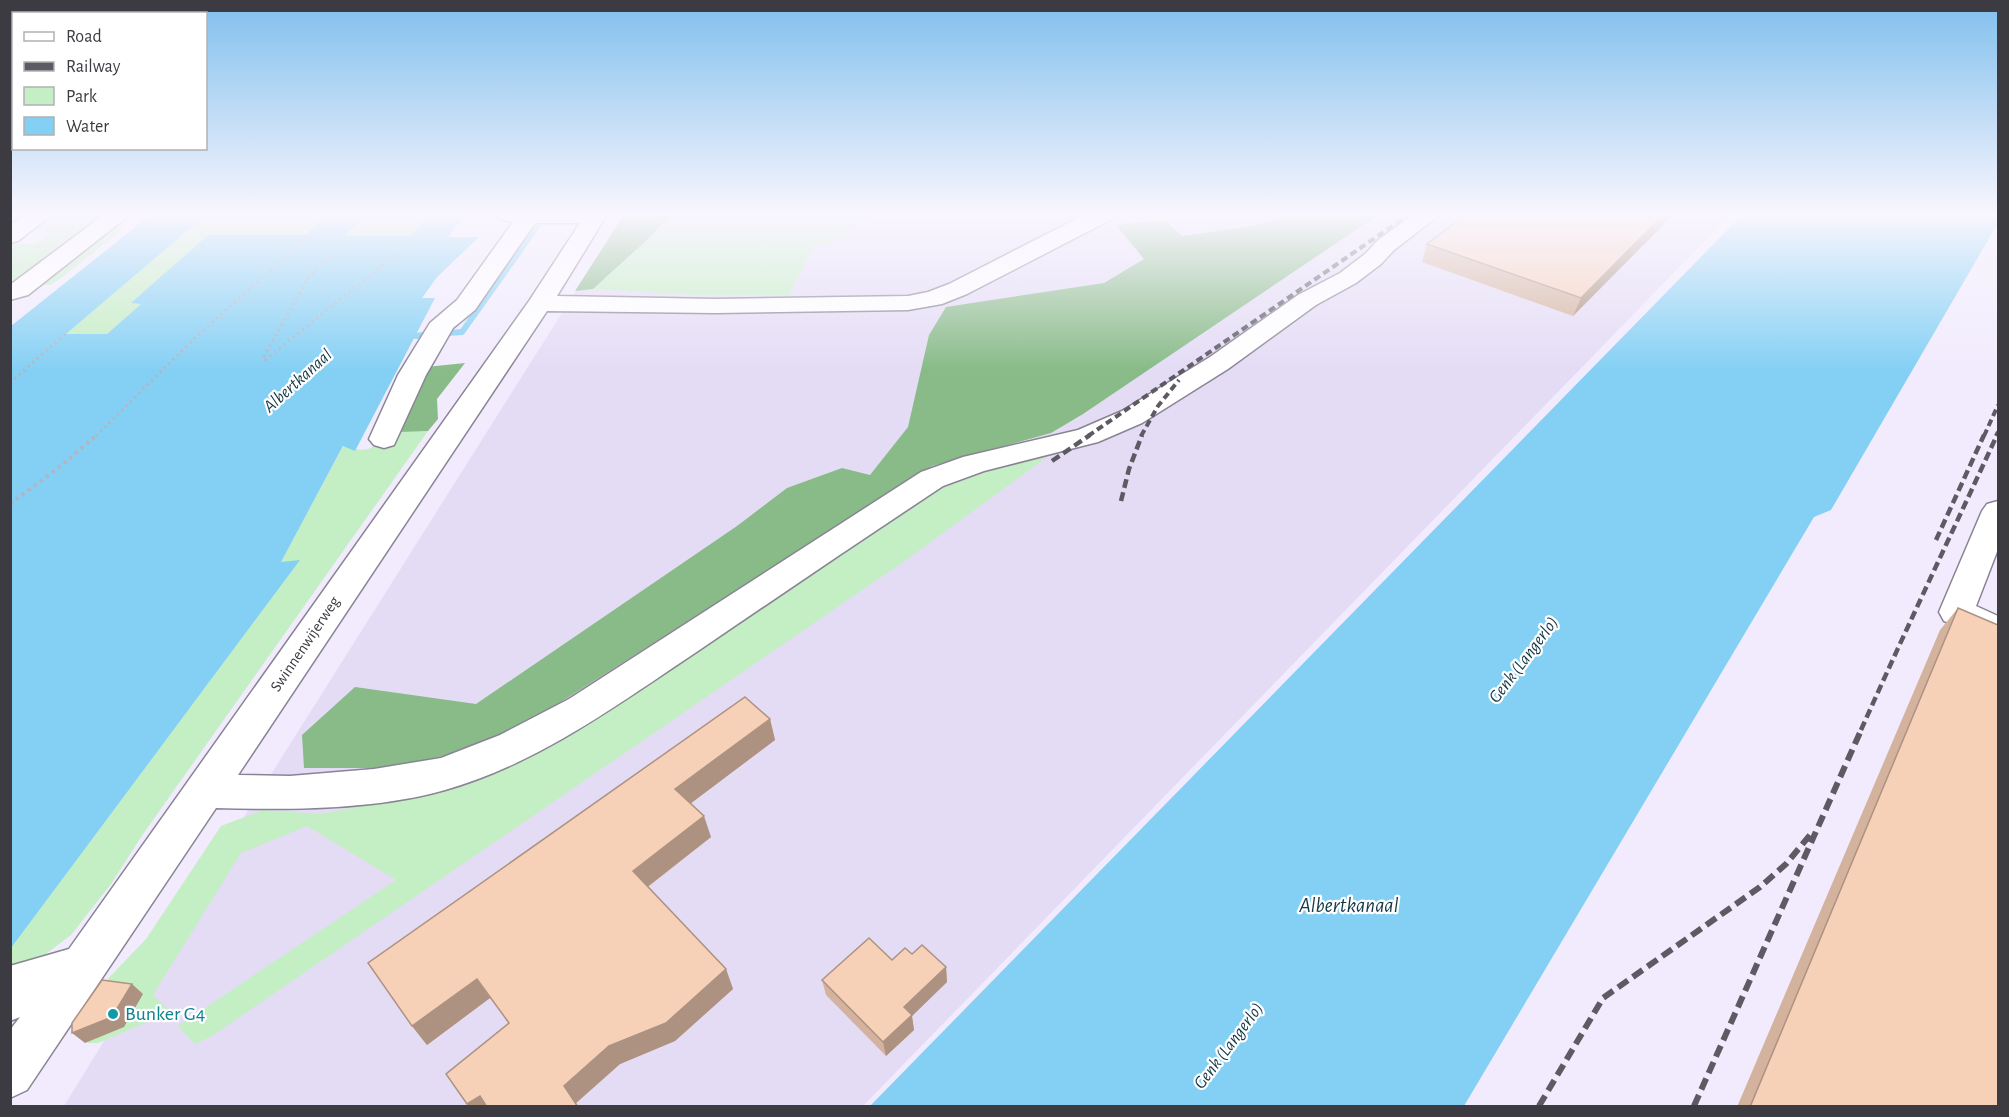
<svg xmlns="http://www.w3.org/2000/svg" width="2009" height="1117" viewBox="0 0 2009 1117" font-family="'Alegreya Sans',sans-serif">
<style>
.built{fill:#e4dcf5}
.green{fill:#c4eec3}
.forest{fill:#8b8}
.water{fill:#84d0f4}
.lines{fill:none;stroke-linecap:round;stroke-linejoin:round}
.stream{stroke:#84d0f4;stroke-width:6}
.minor-casing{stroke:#898494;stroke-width:3}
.path-far1{stroke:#b7b2c1;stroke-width:3;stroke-dasharray:2 4;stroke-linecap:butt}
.path{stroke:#b7b2c1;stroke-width:4;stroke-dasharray:3 4.5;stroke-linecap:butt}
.minor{fill:#fff;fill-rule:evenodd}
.rail-far2{stroke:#5d5a63;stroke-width:4;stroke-dasharray:7 4;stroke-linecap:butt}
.rail-far1{stroke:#5d5a63;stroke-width:4.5;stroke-dasharray:9 4.5;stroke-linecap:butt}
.rail{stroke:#5d5a63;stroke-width:6;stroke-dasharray:12 6;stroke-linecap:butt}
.wall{fill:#d4b39e}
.shaded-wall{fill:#ad9281}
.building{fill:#f7d0b8;stroke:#ad9281;stroke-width:1.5}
.culture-dot{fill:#0f9aa8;stroke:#fff;stroke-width:2}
.labels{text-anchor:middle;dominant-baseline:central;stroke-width:4.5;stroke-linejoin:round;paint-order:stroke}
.street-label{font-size:16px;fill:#3d3b42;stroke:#fff}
.water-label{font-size:18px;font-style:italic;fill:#153847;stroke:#fff}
.near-culture-label{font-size:20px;fill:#0d838f;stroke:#fff;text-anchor:start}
.near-water-label{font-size:21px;font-style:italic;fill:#153847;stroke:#fff}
</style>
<rect width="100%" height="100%" fill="#f1ebfd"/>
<path class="built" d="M625,213H1732L863,1106H64L152,963Z"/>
<path class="green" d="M53,213H114L11,287V244H36L51,232L28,231Z
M208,213H328L306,235L208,236L132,303H142L107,334H65Z
M366,213H431L411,236H344Z
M672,213H885L863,220L833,243L814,247L789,295H696L593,289L649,238Z
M110,227H126L60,279L50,285H39Z
M428,431L143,834L111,884L71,935L27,968L11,989L10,949L299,561L280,563L344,445C375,459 376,438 400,432C408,430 419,432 428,431Z
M1047,457L906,560L212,1036L195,1044L178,1026L396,880L307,826L241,853L153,995L171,1012L98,1043H88L80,1019L102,985L146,939L221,826L263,810L320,814L428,793L939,483L1000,463Z"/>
<path class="forest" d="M625,213H672L649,238L593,289L575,291Z
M1302,213H1381L1083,414L1051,433L932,466L534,719L474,750L384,768H304L302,735L355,687L476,704L737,526L787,488L842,468L870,475L908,427L929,335L946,307L1104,283L1144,259L1116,225L1165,220L1182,236L1253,226Z
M465,363L437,399L438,419L428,431L398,432L426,367Z"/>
<path class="water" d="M153,213H208L66,334H107L141,304L131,303L208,235H306L328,213H366L345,236H410L431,213H467L448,237H479L437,277L422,298H435L355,451L343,446L281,562L300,560L11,948V326Z
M1744,213H1998V223L1831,510L1814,517L1464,1106H870Z"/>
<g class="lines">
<path class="stream" d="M447,333L462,332L541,221
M416,336L423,335"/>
<g class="minor-casing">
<path id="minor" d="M28,213H54L18,241L10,243V225Z
M106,213H132L28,295L10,300V285Z
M608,213L557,296L716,299L908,296L928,292L949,284L1088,213H1117L1114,218L967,294L942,304L908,310L716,313L547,311L238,775L290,776L374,769L441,758L500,735L569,699L921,472L963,457L1078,430L1122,411L1210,357L1298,295L1340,273L1365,254L1378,240L1416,213H1442L1394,250L1381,264L1356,283L1316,305L1228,369L1142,423L1098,442L984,471L943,486C860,541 777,597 695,653C617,705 537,764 445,790C375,810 289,810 216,808L27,1090L10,1098V1030L20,1017L10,1021V966L69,949L529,301L580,223H535L475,310L453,328L426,375L394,445L384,448L374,445L369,439L398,375L430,323L457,300L513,222L499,219L496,214Z
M1998,501V549L1976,606L1998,616V643L1944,621L1939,612L1982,511L1987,504Z"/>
</g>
<path class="path-far1" d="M344,236L325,262L308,278L263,358L265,360L394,256L411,236
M10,383L65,334
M96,436L199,334L269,272L306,235"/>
<path class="path" d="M10,504L57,469L97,435"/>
<use href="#minor" class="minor"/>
<path class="rail-far2" d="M1088,436L1411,213
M1141,436L1158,406L1179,380
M1984,436L1998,405
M1996,436L1998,432"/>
<path class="rail-far1" d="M1052,461L1090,435
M1121,501L1129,469L1142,435
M1936,540L1984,435
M1861,730C1905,631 1952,533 1997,435"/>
<path class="rail" d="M1539,1106L1603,998L1760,887L1786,864L1810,835
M1694,1106L1862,728"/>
</g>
<path class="wall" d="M1675,213L1573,316L1422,262L1427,244Z
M1958,608L1998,1107H1737L1940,630Z
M770,719L775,740L691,803L711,837L648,887L726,969L733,989L675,1041L620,1064L576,1103L578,1107H469L446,1074L509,1023L490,998L427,1045L412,1026Z
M912,954L946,967L947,982L912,1016L914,1030L886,1056L826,995L822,980Z"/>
<path class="shaded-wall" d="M1665,213H1675L1573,316L1581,298Z
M770,719L775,740L682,810L675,789Z
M704,816L711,837L642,891L633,871Z
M946,967L947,982L912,1016L914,1030L886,1056L883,1042L904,1007Z
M726,969L733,989L675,1041L620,1064L575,1104L564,1086L609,1046Z
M477,979L490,998L427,1045L412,1026Z
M132,984L143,994L124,1027L85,1043L72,1033Z
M480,1096L488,1107H469L467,1104Z"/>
<path class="building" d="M1468,213H1665L1581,298L1427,244Z
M1958,608L1998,625V1107H1750Z
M745,697L770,719L675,789L704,816L633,871L726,969L666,1023L609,1046L564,1086L578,1107H487L480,1096L467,1104L446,1074L509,1023L477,979L412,1026L368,963Z
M869,938L892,960L905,948L912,954L922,945L946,967L904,1007L912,1015L883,1042L822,980Z
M102,980L132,984L112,1017L72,1033V1023Z"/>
<linearGradient id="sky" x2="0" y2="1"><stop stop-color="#80bfed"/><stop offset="0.58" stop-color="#f9f6fe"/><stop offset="1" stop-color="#f9f6fe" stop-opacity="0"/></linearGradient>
<rect width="2009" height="370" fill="url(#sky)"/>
<circle class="culture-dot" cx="113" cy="1014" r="6"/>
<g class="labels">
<g class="street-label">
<text transform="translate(305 644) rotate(-56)">Swinnenwijerweg</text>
</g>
<g class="water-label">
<text transform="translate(298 381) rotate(-42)">Albertkanaal</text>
<text transform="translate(1524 660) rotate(-53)">Genk (Langerlo)</text>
<text transform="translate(1229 1046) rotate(-53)">Genk (Langerlo)</text>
</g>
<g class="near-culture-label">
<text x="125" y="1014">Bunker G4</text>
</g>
<g class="near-water-label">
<text x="1349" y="905">Albertkanaal</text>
</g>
</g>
<rect width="2009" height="1117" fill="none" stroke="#3d3b42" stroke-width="24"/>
<rect x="12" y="12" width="195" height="138" fill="#ffffff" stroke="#b1b1b3" stroke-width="1.5"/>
<rect x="24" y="32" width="30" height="9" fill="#ffffff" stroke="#b1b1b3" stroke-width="1.5"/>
<text x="66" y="42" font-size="18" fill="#3d3b42">Road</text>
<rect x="24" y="62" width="30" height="9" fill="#5d5a63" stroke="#b1b1b3" stroke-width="1.5"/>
<text x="66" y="72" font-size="18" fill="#3d3b42">Railway</text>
<rect x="24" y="87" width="30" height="18" fill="#c4eec3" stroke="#b1b1b3" stroke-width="1.5"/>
<text x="66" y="102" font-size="18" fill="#3d3b42">Park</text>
<rect x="24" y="117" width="30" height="18" fill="#84d0f4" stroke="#b1b1b3" stroke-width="1.5"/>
<text x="66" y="132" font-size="18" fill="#3d3b42">Water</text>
</svg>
